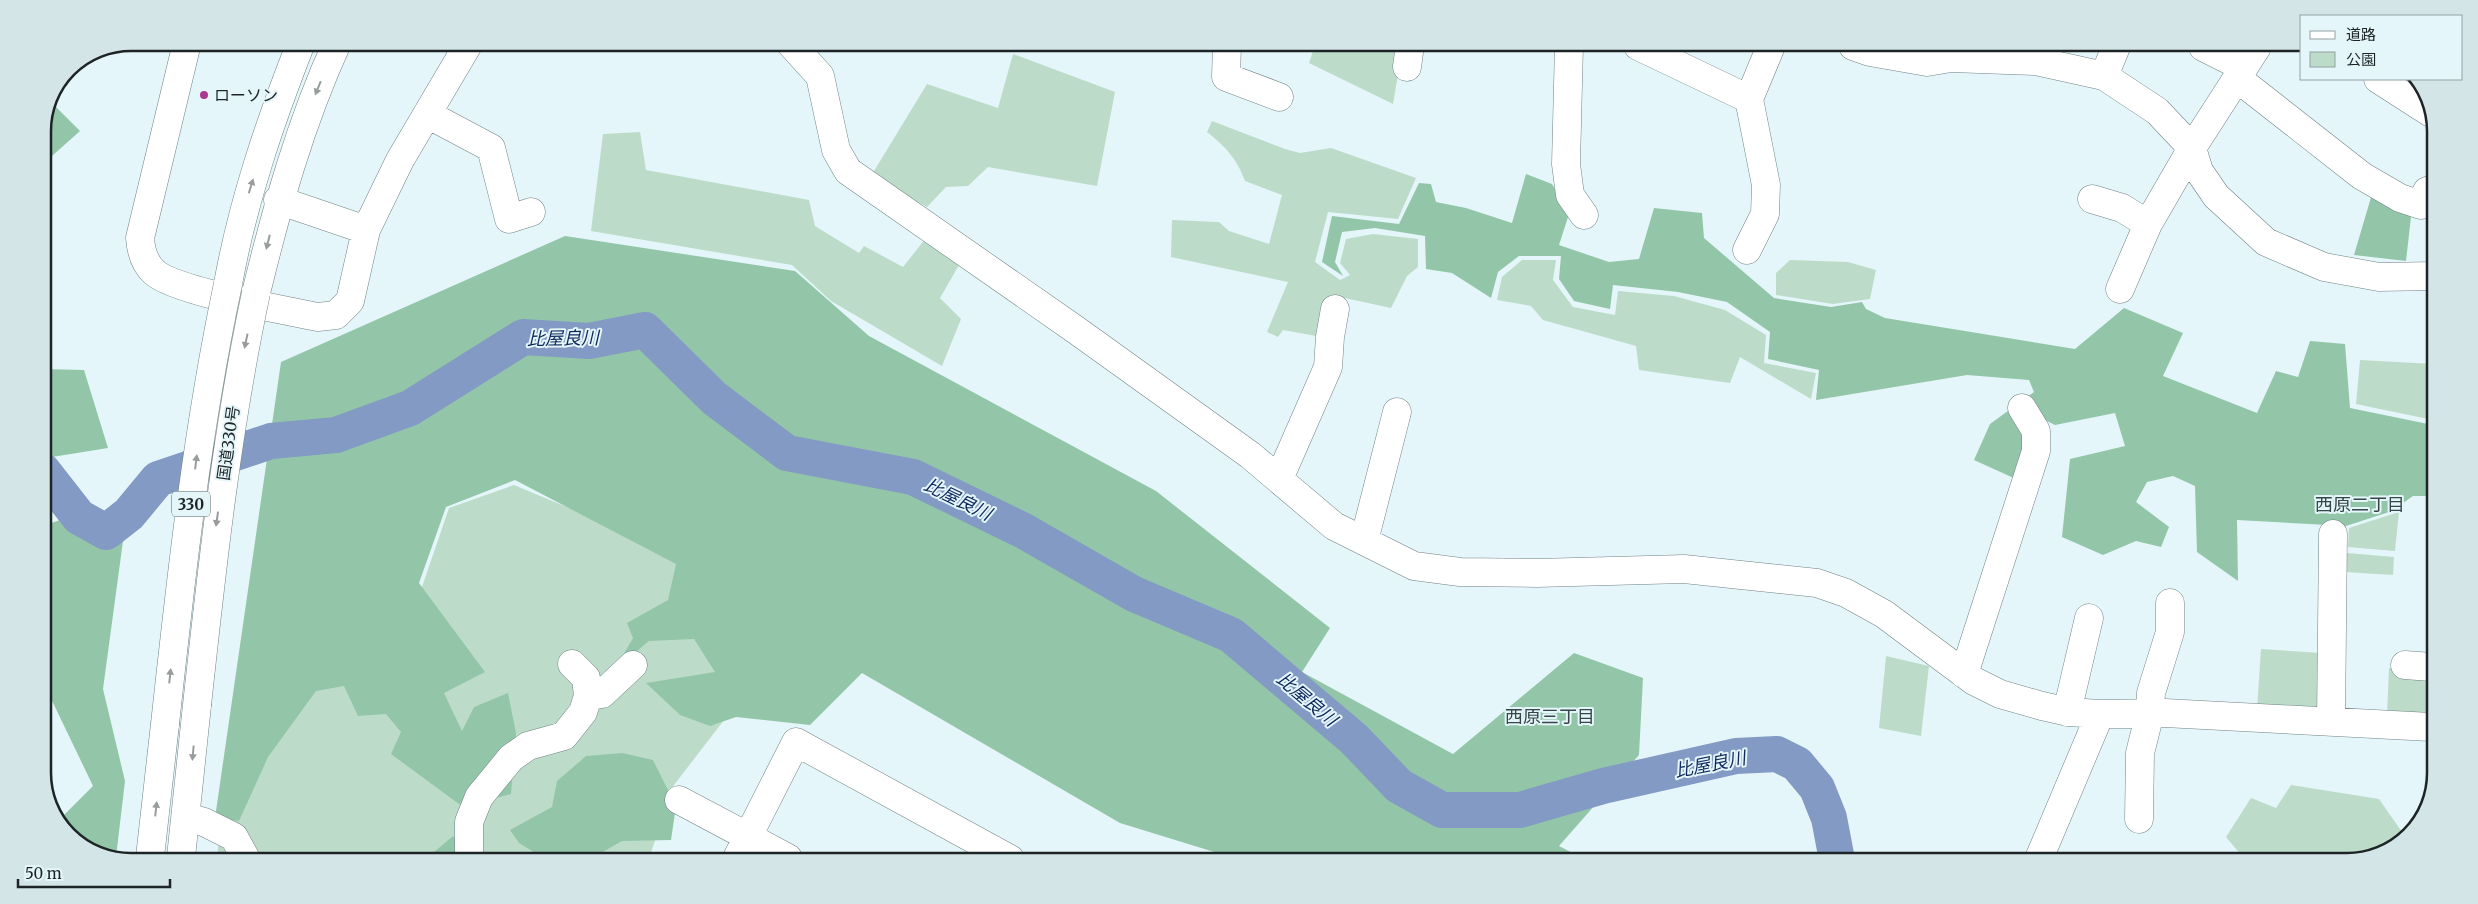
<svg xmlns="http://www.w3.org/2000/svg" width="2478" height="904" viewBox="0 0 2478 904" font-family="Merriweather,'Noto Sans JP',serif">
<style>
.green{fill:#bcdcc9}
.forest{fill:#93c6a9}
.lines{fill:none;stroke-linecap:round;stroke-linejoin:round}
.river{stroke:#829ac4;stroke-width:36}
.minor-casing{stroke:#728285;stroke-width:29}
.highway-casing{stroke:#728285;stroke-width:29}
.minor{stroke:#fff;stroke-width:28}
.highway{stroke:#fff;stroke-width:28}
.highway-bridge-casing{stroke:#728285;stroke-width:29;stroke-linecap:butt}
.highway-bridge{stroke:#fff;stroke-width:28}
.oneway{fill:#999c9d}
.poi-dot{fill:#ac378f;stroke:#e4f6f9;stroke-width:2}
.labels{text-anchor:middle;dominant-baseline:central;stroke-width:4;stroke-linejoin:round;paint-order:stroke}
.shield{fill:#e4f6f9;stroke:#596365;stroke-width:1}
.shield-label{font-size:15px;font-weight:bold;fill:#1d2425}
.poi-label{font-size:16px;fill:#1d2425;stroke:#e4f6f9;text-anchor:start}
.street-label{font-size:16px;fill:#1d2425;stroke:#e4f6f9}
.water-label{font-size:18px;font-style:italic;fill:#0e285c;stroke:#e4f6f9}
.neighbourhood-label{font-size:18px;fill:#374649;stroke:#e4f6f9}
.rim{fill:none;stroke:#1d2425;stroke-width:2.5}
</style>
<rect width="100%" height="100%" fill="#e4f6f9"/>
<path class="green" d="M1315,45H1403L1393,104L1309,63Z
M1013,54L1115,92L1097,186L988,167L968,186L946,187L927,207L871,176L927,84L998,108Z
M1212,121L1285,149L1300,153L1331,148L1416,178L1398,219L1328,212L1315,262L1340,280L1350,275L1340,263L1346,239L1373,234L1418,239V267L1407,276L1391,308L1331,295L1316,336L1283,330L1278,337L1267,332L1288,282L1171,257L1172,220L1219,222L1229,231L1269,244L1282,195L1245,181C1237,159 1226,147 1207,132Z
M640,132L646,170L809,200L815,226L859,253L864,246L903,267L926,238L959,265L940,298L961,319L942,366L831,301L792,265L591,231L603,134Z
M1522,260H1556L1553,280L1573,307L1615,315L1618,291L1674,296L1725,310L1766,335L1764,363L1816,373L1811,399L1740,357L1730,383L1639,370L1636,346L1543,320L1531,306L1497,300L1502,277Z
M1790,260L1848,262L1876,270L1870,299L1833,304L1776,295V273Z
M2360,360L2434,364L2433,420L2356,404Z
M514,485L713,568L731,711L674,785L649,858L217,857L235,698L396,663L449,508Z
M2399,512L2395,551L2348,547L2349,528Z
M2347,553L2394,557L2393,575L2345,572Z
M2261,649L2321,653V714L2257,710Z
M1886,656L1929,666L1921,736L1879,728Z
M2389,668L2431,671L2428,717L2387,715Z
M2291,785L2379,799L2402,832L2406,835L2400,843L2347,861H2243L2242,856L2226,837L2251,798L2276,808Z"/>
<path class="forest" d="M53,104L80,131L43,164V126Z
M1526,174L1552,184L1569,214L1559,245L1609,262L1639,259L1654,208L1702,213L1704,238L1774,298L1831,307L1862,302L1866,309L1885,318L2075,349L2124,308L2183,333L2163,376L2257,413L2276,371L2298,377L2310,341L2345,344L2350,408L2433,425L2432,496H2413L2392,511L2346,526L2237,520L2238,581L2197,552L2195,486L2173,476L2147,482L2136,502L2169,527L2161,547L2136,541L2103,555L2062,537L2070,459L2125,446L2115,413L2055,425L2037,416L2018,480L1974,460L1990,424L2034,392L2029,380L1967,375L1816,400L1819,370L1768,359L1770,332L1727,302L1678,292L1613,285L1610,309L1574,301L1559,279L1561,256H1519L1498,272L1491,298L1452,273L1426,269L1425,236L1375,228L1342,232L1335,262L1343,276L1322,262L1332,216L1399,224L1419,183L1431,184L1436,202L1466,208L1512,223Z
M2372,194L2411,217L2406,261L2354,255Z
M565,236L795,271L869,336L1156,491L1330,628L1302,672L1453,754L1574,653L1643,678L1639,755L1559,846L1586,860L1237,859L1120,823L862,673L810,725L736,717L710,726L680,715L646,683L715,672L694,639L649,641L615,669L633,638L627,623L668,600L676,564L515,480L446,507L419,583L485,672L444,693L462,731L474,707L508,693L516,733L511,794L463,807L391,754L401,732L386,714L358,716L344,686L316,691L268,757L239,821L215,818L281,362Z
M43,369L84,370L108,448L52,457L76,504L43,515Z
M91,509L123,541L103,689L125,781L116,857H103L62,828L61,818L93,786L43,682V526Z
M622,753L653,760L676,806L671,840L622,841L592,858H564L537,854L519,843L510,830L552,807L557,781L586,756Z
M453,836L467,858H427Z"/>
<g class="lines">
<path class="river" d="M43,471L79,517L106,532L129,514L158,479L271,441L336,435L410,408L523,337L589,341L645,330L714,398L787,453L913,477L1024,531L1134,594L1231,635L1354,739L1399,786L1442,810H1520L1603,786L1736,756L1777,754L1797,764L1817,788L1829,818L1837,860"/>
<g class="minor-casing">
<path id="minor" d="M187,43L140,238C141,251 144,263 154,272C176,292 285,310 318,317L336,315L350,301L366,230L400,160L469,43
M791,44L820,76L836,150L848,171L1076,330L1250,455L1334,526L1414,566L1460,572L1537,573L1684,569L1817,583L1846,593L1884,614L1974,681L2000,694L2042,706L2069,712L2100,714L2165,713L2431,727
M1227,45L1226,77L1279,97
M1569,45L1566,164L1570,195L1584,215
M1638,46L1749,99L1771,46
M1853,46L1870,52L1927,62L1951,58L2036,61L2104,76L2157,111L2192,148L2199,171L2216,196L2266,242L2324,267L2379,277L2434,276
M2203,47L2243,67
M1407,67L1410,45
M2104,76L2116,47
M2237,78L2362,176L2400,198L2421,205L2427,191L2435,188
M2378,79L2431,113
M427,114L491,148L509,219L531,212
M2092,199L2122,208L2148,224
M278,200L366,230
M1747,250L1765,214L1766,185L1749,99
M2120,289L2148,224L2192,148L2257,47
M1279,479L1328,367L1330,337L1335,309
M1364,541L1397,412
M572,664L586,678L588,696
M2405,665L2432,667
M1964,674L2036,451V431L2022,408
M2067,712L2089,618
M2331,721L2333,534
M679,800L788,858
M186,817L204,822L234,837L245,857
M2139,819L2140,753L2150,713L2151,693L2170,632V603
M469,858V822L479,797L511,758L528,746L564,736L583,712L588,696L602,694L633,665
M737,858L796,742L1010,859
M2038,861L2100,714"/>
</g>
<g class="highway-casing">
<path id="highway" d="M228,284C243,201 270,122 301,43
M256,293C277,207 300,124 337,43
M150,857L165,724
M181,857L197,705"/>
</g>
<use href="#minor" class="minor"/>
<use href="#highway" class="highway"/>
<g class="highway-bridge-casing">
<path id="highway-bridge" d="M197,705C212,567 227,429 256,293
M165,724C181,577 197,430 228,284"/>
</g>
<use href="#highway-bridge" class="highway-bridge"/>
</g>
<defs><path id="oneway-solid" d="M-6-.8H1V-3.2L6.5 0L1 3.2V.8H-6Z" transform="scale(1.25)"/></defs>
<g class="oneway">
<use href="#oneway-solid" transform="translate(318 88) rotate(112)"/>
<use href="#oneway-solid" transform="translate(251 186) rotate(-73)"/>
<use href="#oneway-solid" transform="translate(268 242) rotate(104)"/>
<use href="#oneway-solid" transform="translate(246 341) rotate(102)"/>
<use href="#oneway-solid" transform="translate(196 462) rotate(-83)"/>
<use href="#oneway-solid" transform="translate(217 519) rotate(98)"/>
<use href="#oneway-solid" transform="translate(170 676) rotate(-84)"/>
<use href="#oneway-solid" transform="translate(193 753) rotate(95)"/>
<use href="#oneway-solid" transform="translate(156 809) rotate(-84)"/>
</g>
<circle class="poi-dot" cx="204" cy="95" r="5"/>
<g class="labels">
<rect class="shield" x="172" y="491.5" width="38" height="25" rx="4"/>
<g class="shield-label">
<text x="191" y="504">330</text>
</g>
<g class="poi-label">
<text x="214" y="95">ローソン</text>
</g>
<g class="street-label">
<text transform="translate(228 443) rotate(-82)">国道330号</text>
</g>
<g class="water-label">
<text transform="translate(563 338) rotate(-1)">比屋良川</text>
<text transform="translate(958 499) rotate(26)">比屋良川</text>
<text transform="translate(1307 699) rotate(40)">比屋良川</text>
<text transform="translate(1710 764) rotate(-11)">比屋良川</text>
</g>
<g class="neighbourhood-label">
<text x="2360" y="504">西原二丁目</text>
<text x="1550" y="716">西原三丁目</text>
</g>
</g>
<path d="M0 0H2478V904H0ZM131 51H2347A80 80 0 0 1 2427 131V773A80 80 0 0 1 2347 853H131A80 80 0 0 1 51 773V131A80 80 0 0 1 131 51Z" fill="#d4e5e8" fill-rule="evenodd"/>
<path class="rim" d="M131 51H2347A80 80 0 0 1 2427 131V773A80 80 0 0 1 2347 853H131A80 80 0 0 1 51 773V131A80 80 0 0 1 131 51Z"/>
<rect x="2300" y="15" width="162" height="65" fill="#e4f6f9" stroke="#94a2a4"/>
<rect x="2310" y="31" width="25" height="8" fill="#ffffff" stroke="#94a2a4"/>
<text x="2346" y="40" font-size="15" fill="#1d2425">道路</text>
<rect x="2310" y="52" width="25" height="15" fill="#bcdcc9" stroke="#94a2a4"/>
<text x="2346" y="65" font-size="15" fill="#1d2425">公園</text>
<path d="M18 879v8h152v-8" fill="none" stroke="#1d2425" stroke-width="2.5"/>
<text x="25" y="879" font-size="15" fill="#1d2425" stroke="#e4f6f9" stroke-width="4" paint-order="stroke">50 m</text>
</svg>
